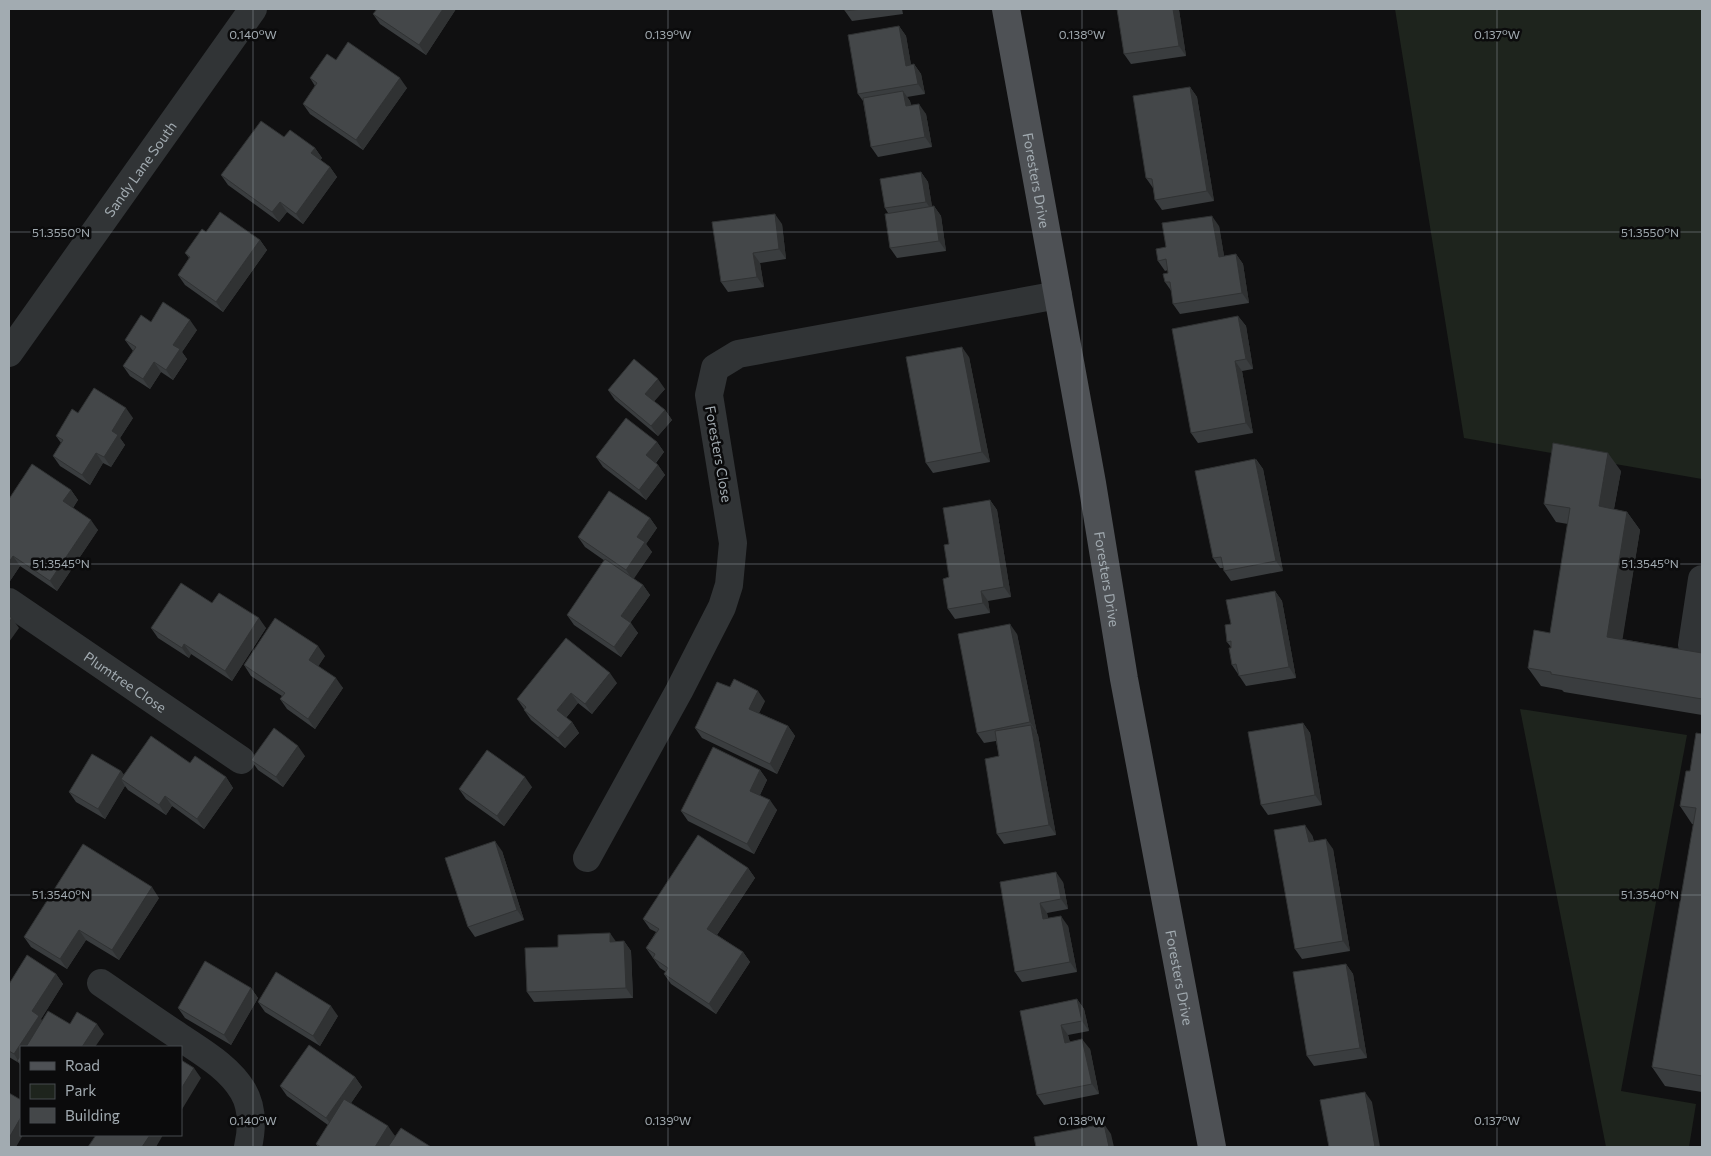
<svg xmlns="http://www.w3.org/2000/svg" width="1711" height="1156" viewBox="0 0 1711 1156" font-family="Commissioner,sans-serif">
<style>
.green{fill:#1e241d}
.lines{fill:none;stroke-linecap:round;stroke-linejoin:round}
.minor{stroke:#313436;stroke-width:28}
.major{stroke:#4e5155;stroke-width:28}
.wall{fill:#3a3d3f}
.shaded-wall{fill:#303233}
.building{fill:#444749;stroke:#303233}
.ticks{fill:none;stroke:#a2abb1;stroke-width:1;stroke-opacity:0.45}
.labels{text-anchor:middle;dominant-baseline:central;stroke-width:5;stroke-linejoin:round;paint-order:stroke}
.street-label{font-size:14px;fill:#a2abb1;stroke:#0b0b0c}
.ticks-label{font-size:12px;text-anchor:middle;fill:#a2abb1;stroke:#0b0b0c;stroke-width:5;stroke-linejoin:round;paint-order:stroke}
</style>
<rect width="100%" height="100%" fill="#101011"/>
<path class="green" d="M1395,9H1702V479L1464,438Z
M1520,709L1687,735L1621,1091L1696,1104L1689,1147H1606Z"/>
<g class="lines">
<g class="minor">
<path id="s1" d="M9,353L253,9"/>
<path id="s2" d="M9,602L241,760"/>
<path d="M1692,645L1702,579"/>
<path d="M587,858L679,691L722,607L729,585L733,543L709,395L715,368L738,354L1058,295"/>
<path d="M101,983C126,1000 151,1018 177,1035C200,1051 228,1066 243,1091C253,1108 252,1129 248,1147"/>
</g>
<path class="major" id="s3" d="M1006,9L1092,483L1124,679L1212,1147"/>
</g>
<path class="wall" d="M456,9L426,55L380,24L373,14Z
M845,9H902L903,14L852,21L845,11Z
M1117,9H1189L1179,10L1186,56L1131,64L1124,54Z
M899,26L906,36L911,65L914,64L921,74L925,94L907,97L910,101L911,105L926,114L932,147L878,157L871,147L863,101L858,94Z
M336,60L407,88L363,150L310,114L303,104L315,86L310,78Z
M1190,87L1197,97L1214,201L1162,210L1155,200L1153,188L1146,178Z
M284,137L315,148L322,158L320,160L330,167L337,177L303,224L287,212L279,222L228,185L221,175Z
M921,172L928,182L932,207L934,206L941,216L946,251L897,258L890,248L888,213L885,208Z
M782,224L786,259L760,263L764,287L728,292L721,282Z
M1219,226L1224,256L1236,254L1243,264L1249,303L1180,314L1173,304L1172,292L1165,282L1168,273V270L1165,271L1158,261L1166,247Z
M206,232L260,240L267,250L223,312L185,285L178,275L189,258L185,253Z
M1238,316L1246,326L1253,369L1242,371L1253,433L1198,443L1191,433Z
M151,322L197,330L182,352L187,359L173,380L161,372L150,389L130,376L123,366L133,351L125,340Z
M969,357L990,462L933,473L926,463Z
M665,389L654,401L665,410L672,420L658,436L615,400L608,390Z
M78,413L133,418L120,438L125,445L111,467L103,463L90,485L60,466L53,456L61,443L56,436Z
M657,442L664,452L656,463L658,465L665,475L646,500L603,467L596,457Z
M1256,459L1263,469L1283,571L1231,581L1224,571V568H1220L1213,558Z
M1621,471L1614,509L1627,512L1640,530L1622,639L1702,653V715L1564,692L1562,690L1541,686L1528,668L1550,633L1568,524L1556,522L1544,504Z
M71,490L78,500L73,508L98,530L57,591L20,566L10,581L9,580V499Z
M990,500L997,510L1011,597L988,601L990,613L955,619L948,609L949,577V544Z
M650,518L657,528L646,544L652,552L633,579L643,585L650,595L630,623L638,633L621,657L574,625L567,615L605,561L585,547L578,537Z
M1275,591L1282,601L1296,678L1246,686L1232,665L1231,647L1227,642L1231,624Z
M212,603L266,628L232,681L191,654L189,658L158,638L151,628Z
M1017,634L1037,733L1038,735L1056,835L1004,844L997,834L999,756L996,741L984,743L977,733Z
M325,656L318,666L343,688L315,729L287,709L280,699L282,696L251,676L244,665Z
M617,683L592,714L578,703L566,718L572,722L579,733L565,748L531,720L524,710V709L517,699Z
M765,701L759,713L788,726L795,736L777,774L702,738L695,728Z
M1303,723L1310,733L1322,805L1268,815L1261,805Z
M1702,734V1092L1665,1086L1652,1067L1694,824H1692L1680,806L1690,771Z
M305,756L283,787L258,770L251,760Z
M190,763L226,777L233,788L204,829L172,806L166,815L128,790L125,786L105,819L76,802L69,792L121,771L124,775Z
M760,770L767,780L760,795L777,810L754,854L688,821L681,811Z
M532,787L504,826L466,799L459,789Z
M1312,835L1314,841L1333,849L1350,951L1302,959L1295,949Z
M502,851L524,920L475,937L468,927Z
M748,868L755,878L717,935L743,952L750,962L716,1014L671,984L664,974L666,972L660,968L646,948L656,932L650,929L643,919Z
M1000,882H1063L1068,909L1047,913L1048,918L1068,926L1077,972L1022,982L1015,972Z
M159,898L119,960L86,940L67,969L31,947L24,937Z
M624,941L631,951L633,998L534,1002L527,992L558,947Z
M1346,964L1353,974L1367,1058L1314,1066L1307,1056Z
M56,974L63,984L41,1019L42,1021L70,1024L104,1034L21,1047V1067L19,1063L9,1057V984Z
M251,988L258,998L231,1045L185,1018L178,1008Z
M1077,999L1084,1009L1089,1031L1068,1035L1070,1042L1090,1049L1099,1094L1044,1105L1037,1095L1020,1011Z
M258,1002L338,1016L320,1046L265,1012Z
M355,1077L362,1087L351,1103L395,1136L388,1147H318L316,1144L328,1125L287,1096L280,1086Z"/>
<path class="shaded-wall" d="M443,9H456L426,55L419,45Z
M1173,9H1178L1179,10L1186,56L1179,46Z
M899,26L906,36L913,76L906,66Z
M914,64L921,74L925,94L918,84Z
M400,78L407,88L363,150L356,140Z
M1190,87L1197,97L1214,201L1207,191Z
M903,91L910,101L913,116L906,106Z
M919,104L926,114L932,147L925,137Z
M315,148L322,158L318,163L311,153Z
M330,167L337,177L303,224L296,214Z
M921,172L928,182L933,212L926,202Z
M280,202L287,212L279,222L272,212Z
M934,206L941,216L946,251L939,241Z
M775,214L782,224L786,259L779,249Z
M1212,216L1219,226L1226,267L1219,257Z
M260,240L267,250L223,312L216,302Z
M753,253L760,263L764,287L757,277Z
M1236,254L1243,264L1249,303L1242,293Z
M1238,316L1246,326L1253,369L1246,359Z
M190,320L197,330L182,352L187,359L173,380L166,370L173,345Z
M962,347L969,357L990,462L982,452Z
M1235,361L1242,371L1253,433L1246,423Z
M154,362L161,372L150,389L143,379Z
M658,379L665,389L652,404L645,394Z
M126,408L133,418L120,438L125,445L111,467L104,457L112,431Z
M665,410L672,420L658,436L651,426Z
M657,442L664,452L653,465L646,455Z
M96,453L103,463L90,485L82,475Z
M1608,453L1621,471L1611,524L1599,506Z
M1255,459L1263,469L1283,571L1276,561Z
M658,465L665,475L646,500L639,490Z
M71,490L78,500L70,511L63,501Z
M990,500L997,510L1011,597L1004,587Z
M1627,512L1640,530L1620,655L1607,637Z
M650,518L657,528L646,544L652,552L633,580L626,570L637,537Z
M91,520L98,530L57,591L50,581Z
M13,556L20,566L10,581L9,579V562Z
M643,585L650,595L628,626L621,616Z
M981,591L988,601L990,613L983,603Z
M1275,591L1282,601L1296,678L1289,667Z
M12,618L19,628L9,642V622Z
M259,618L266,628L232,681L225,671Z
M631,623L638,633L621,657L614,647Z
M1010,624L1017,634L1037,733L1030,722Z
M184,644L191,654L189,658L182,648Z
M318,646L325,656L316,670L309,660Z
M610,673L617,683L592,714L585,704Z
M336,678L343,688L315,729L308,719Z
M758,691L765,701L756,719L749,709Z
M571,693L578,703L564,720L557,710Z
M572,722L579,733L565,748L558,738Z
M1303,723L1310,733L1322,805L1315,795Z
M1031,725L1038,735L1056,835L1049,825Z
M788,726L795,736L777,774L770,764Z
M298,746L305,756L283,787L276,777Z
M760,770L767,780L757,801L750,791Z
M121,771L129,781L121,779L125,786L105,819L98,809Z
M226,777L233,788L204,829L197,819Z
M525,777L532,787L504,826L497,816Z
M165,796L172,806L166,815L159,805Z
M770,800L777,810L754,854L747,844Z
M1305,825L1312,835L1316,852L1309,842Z
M1326,839L1333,849L1350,951L1343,941Z
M495,841L502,851L524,920L517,910Z
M748,868L755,878L714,939L707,929Z
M1056,872L1063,882L1068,909L1061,899Z
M152,887L159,898L119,960L112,950Z
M1040,903L1047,913L1050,929L1043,919Z
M1061,916L1068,926L1077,972L1070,962Z
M79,930L86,940L67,969L60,959Z
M610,933L617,943L610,942Z
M624,941L631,951L633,998L626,988Z
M743,952L750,962L716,1014L709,1004Z
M1346,964L1353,974L1367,1058L1360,1048Z
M56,974L63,984L41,1019L46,1026L32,1047H21V1064L19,1062L14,1054L32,1011Z
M251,988L258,998L231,1045L224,1035Z
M1077,999L1084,1009L1089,1031L1082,1021Z
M331,1006L338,1016L320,1046L313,1036Z
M97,1024L104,1034L95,1047H82Z
M1061,1025L1068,1035L1072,1053L1065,1043Z
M1082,1039L1090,1049L1099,1094L1092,1084Z
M194,1068L201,1078L181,1111V1089Z
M355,1077L362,1087L334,1128L326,1118Z
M1365,1092L1372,1102L1380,1147H1375Z
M21,1117V1135H23L16,1147H9V1138Z
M1104,1124L1111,1134L1114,1147H1109Z
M388,1126L395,1136L388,1147H375Z
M150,1135H163L156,1147H142Z"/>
<path class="building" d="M377,9H443L419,45L373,14Z
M845,9H862L845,11Z
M1117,9H1173L1179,46L1124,54Z
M899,26L906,66L914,64L918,84L858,94L848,35Z
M348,42L400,78L356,140L303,104L317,83L310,78L327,54L336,60Z
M1190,87L1207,191L1155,200L1152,179L1146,178L1133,96Z
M903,91L906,106L919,104L925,137L871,147L863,98Z
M261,121L284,137L290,130L315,148L311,153L330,167L296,214L280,202L272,212L221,175Z
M921,172L926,202L885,208L880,179Z
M934,206L939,241L890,248L885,214Z
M220,212L260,240L216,302L178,275L190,257L185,253L202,229L206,232Z
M775,214L779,249L753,253L757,277L721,282L712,222Z
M1212,216L1219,257L1236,254L1242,293L1173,304L1170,282H1165L1163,274L1168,273L1166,259L1158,261L1156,249L1166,247L1162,223Z
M163,302L190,320L173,345L180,349L166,370L154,362L143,379L123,366L136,347L125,340L141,315L151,322Z
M1238,316L1246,359L1235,361L1246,423L1191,433L1172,329Z
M962,347L982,452L926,463L906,357Z
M634,359L658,379L645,394L665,410L651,426L608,390Z
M94,388L126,408L112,431L118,435L104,457L96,453L82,475L53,456L63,440L56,436L72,409L78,413Z
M626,418L657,442L646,455L658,465L639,490L596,457Z
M1553,443L1608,453L1599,506L1627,512L1607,637L1702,653V699L1551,674V672L1528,668L1534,630L1550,633L1570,508L1544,504Z
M1255,459L1276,561L1224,571L1221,557L1213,558L1195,471Z
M32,464L71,490L63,501L91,520L50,581L13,556L9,562V499Z
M609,491L650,518L637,537L645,542L626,570L578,537Z
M990,500L1004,587L981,591L983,603L948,609L943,579L949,577L944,545L949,544L943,508Z
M605,559L643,585L621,616L631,623L614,647L567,615Z
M181,583L212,603L219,593L259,618L225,671L184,644L182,648L151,628Z
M1275,591L1289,667L1239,676L1236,664L1232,665L1229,648H1231V641L1227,642L1225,625L1231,624L1226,600Z
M9,616L12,618L9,622Z
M275,618L318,646L309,660L336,678L308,719L280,699L285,693L244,665Z
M1010,624L1030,722L977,733L958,634Z
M566,638L610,673L585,704L571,693L557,710L572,722L558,738L524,710L526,707L517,699Z
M734,679L758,691L749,709L788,726L770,764L695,728L717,682L730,687Z
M1303,723L1315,795L1261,805L1248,732Z
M1031,725L1049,825L997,834L985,759L999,756L995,731Z
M274,728L298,746L276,777L251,760Z
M1696,733L1702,734V1076L1652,1067L1696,808L1680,806L1686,771H1690Z
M151,736L190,763L195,756L226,777L197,819L165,796L159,805L121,779Z
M713,747L760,770L750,791L770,800L747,844L681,811Z
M487,750L525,777L497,816L459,789Z
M92,754L121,771L98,809L69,792Z
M1305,825L1309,842L1326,839L1343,941L1295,949L1274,830Z
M698,835L748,868L707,929L743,952L709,1004L664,974L668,968L653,958L655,954L646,948L659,929L643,919Z
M495,841L517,910L468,927L445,858Z
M83,844L152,887L112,950L79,930L60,959L24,937Z
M1056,872L1061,899L1040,903L1043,919L1061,916L1070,962L1015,972L1000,882Z
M610,933V942L624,941L626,988L527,992L525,948L558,947V935Z
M27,955L56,974L32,1011L39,1016L14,1054L9,1051V984Z
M205,961L251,988L224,1035L178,1008Z
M1346,964L1360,1048L1307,1056L1293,972Z
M276,972L331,1006L313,1036L258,1002Z
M1077,999L1082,1021L1061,1025L1065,1043L1082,1039L1092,1084L1037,1095L1020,1011Z
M48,1011L70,1024L77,1012L97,1024L82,1047H26Z
M309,1045L355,1077L326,1118L280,1086Z
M21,1055V1064L17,1061Z
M181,1060L194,1068L181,1089Z
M1365,1092L1375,1147H1329L1320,1100Z
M9,1093L21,1100V1117L9,1138Z
M344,1099L388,1126L375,1147H321L316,1144Z
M1104,1124L1109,1147H1036L1034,1137Z
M401,1128L431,1147H388Z
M96,1135H150L142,1147H88Z"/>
<path class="ticks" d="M253,9V1147M668,9V1147M1082,9V1147M1497,9V1147M9,232H1702M9,564H1702M9,895H1702"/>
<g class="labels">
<g class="street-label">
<text stroke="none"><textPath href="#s1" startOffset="226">Sandy Lane South</textPath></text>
<text stroke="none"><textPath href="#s3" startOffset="174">Foresters Drive</textPath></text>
<text transform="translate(719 454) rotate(80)">Foresters Close</text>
<text stroke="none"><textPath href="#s3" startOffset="579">Foresters Drive</textPath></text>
<text stroke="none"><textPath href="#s2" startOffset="141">Plumtree Close</textPath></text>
<text stroke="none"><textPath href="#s3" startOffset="984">Foresters Drive</textPath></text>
</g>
</g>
<g class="ticks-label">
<text x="253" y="39">0.140°W</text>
<text x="668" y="39">0.139°W</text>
<text x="1082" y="39">0.138°W</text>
<text x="1497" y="39">0.137°W</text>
<text x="61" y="237">51.3550°N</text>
<text x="1650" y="237">51.3550°N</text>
<text x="61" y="568">51.3545°N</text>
<text x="1650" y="568">51.3545°N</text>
<text x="61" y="899">51.3540°N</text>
<text x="1650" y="899">51.3540°N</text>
<text x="253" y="1125">0.140°W</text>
<text x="668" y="1125">0.139°W</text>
<text x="1082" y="1125">0.138°W</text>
<text x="1497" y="1125">0.137°W</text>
</g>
<rect width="1711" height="1156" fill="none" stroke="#a2abb1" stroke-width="20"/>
<rect x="20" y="1046" width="162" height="90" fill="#0b0b0c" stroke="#474b4e"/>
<rect x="30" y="1062" width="25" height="8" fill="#4e5155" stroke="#474b4e"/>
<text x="65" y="1071" font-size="15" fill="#a2abb1">Road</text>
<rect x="30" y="1084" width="25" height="15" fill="#1e241d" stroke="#474b4e"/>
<text x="65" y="1096" font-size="15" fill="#a2abb1">Park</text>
<rect x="30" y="1108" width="25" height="15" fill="#444749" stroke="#474b4e"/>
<text x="65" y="1121" font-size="15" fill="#a2abb1">Building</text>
</svg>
